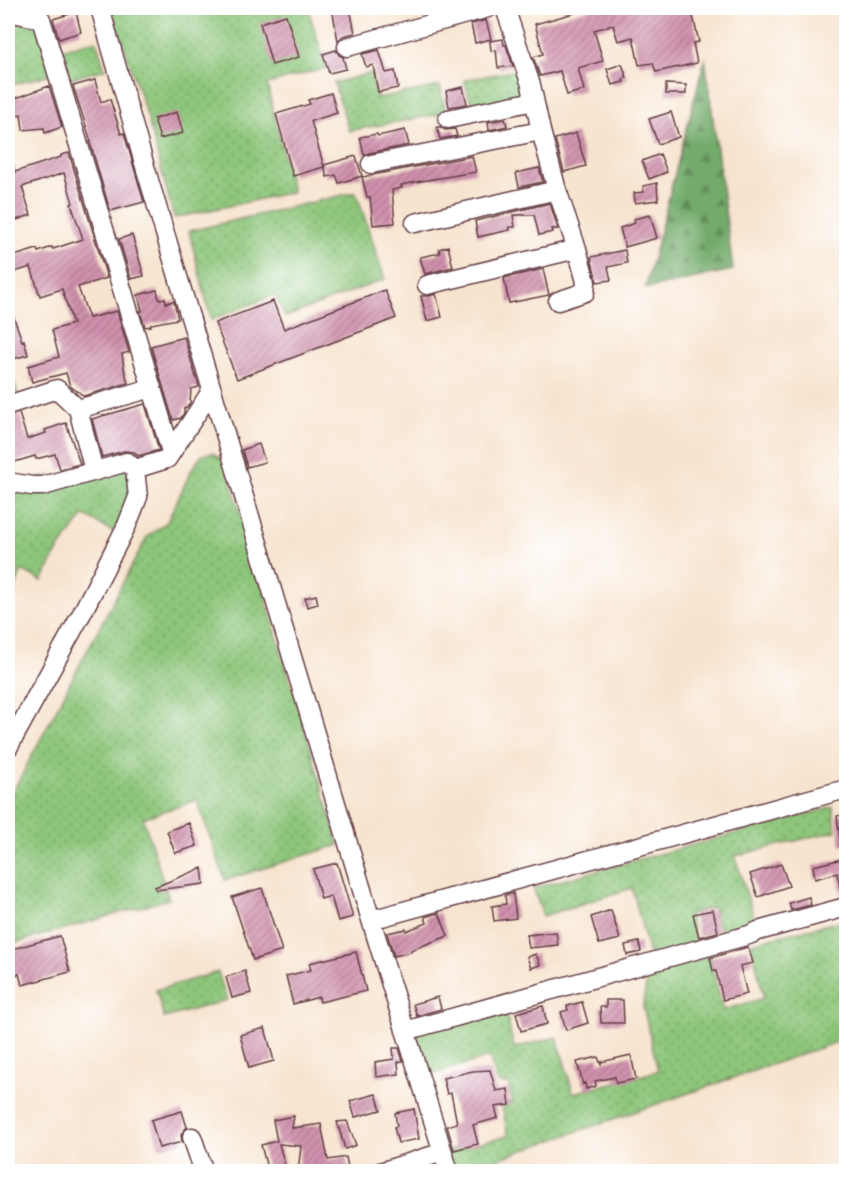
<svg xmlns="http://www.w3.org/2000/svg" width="854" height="1179" viewBox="0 0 854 1179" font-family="Sriracha,sans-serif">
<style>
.grass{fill:url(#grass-dots);stroke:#6c7252;stroke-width:1.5}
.forest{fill:url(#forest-firs);stroke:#5e654a;stroke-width:1.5}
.building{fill:url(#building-hatch)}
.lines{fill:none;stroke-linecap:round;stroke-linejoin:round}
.minor-casing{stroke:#643d44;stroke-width:21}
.minor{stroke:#fff;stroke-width:18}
</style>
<defs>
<pattern id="grass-dots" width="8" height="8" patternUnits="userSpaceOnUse" patternTransform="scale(1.5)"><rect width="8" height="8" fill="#8dc67a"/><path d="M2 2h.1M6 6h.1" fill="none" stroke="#75a064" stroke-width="1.8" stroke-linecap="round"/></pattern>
<pattern id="forest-firs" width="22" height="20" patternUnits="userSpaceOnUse" patternTransform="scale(1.5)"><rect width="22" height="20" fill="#72ab6a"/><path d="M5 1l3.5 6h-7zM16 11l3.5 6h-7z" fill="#608b57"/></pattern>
<pattern id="building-hatch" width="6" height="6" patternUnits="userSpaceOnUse" patternTransform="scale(1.5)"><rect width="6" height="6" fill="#d091ad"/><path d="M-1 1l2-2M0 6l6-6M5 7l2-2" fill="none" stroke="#ab768d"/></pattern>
</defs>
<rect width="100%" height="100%" fill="#fff"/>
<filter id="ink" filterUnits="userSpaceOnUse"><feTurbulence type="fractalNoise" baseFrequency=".0167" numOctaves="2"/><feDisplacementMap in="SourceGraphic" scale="12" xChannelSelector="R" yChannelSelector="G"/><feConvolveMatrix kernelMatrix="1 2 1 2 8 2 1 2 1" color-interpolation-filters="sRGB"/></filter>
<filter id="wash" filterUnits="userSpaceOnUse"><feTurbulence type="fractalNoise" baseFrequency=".008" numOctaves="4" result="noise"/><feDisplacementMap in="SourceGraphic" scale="24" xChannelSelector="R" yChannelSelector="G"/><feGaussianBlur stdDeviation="1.35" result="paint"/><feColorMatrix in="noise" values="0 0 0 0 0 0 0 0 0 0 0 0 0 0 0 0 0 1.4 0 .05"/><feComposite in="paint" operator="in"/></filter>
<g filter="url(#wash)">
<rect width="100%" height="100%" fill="#f7e4cf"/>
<path class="grass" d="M111,8H308L326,68L267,84L292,192L174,218L147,116Z
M8,13L41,28L55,73L8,86Z
M96,40L105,69L69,79L61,50Z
M517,70L528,96L473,108L464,80Z
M371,73L377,98L440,86L446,113L349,131L334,83Z
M356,192L385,279L285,317L275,295L211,320L189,231Z
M8,363L20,401L8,405Z
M212,453L225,461L339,845L225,880L197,800L143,818L169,899L8,945V801L147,537L167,522L192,469L202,455Z
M127,467L133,497L113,532L84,515L58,550L42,581L22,570L8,608V482Z
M833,807L836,831L735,856L758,931L723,941L713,907L689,914L697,948L651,962L632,888L543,916L533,888Z
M841,921L846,937V1039L483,1164L459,1171H449L443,1152L508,1136L502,1105L513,1102L508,1084L498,1083L489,1057L420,1078L405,1031L504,1003L514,1048L557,1037L573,1093L658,1071L643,1006L647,976L709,956L723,1010L764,998L751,943Z
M218,972L227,1000L164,1018L156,990Z"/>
<path class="forest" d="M705,58L733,270L645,289Z"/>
<g id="blocks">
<path class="building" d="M332,8H350L355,33L343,36L338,41Z
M592,8H691L699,42L693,43L697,63L656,72L653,63L639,65L633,37L618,41L613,25L594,30L603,61L578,68L584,90L567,95L560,71L540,76L533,57L543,54L535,24Z
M76,12L81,32L59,39L53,19Z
M286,15L299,57L272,65L260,23Z
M486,20L491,39L475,43L471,24Z
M503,39L504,45H506L513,66L498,68L496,50L491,51L490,41Z
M336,50L339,55L343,57L346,69L329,73L323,54Z
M379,50L386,73L395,71L398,88L378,92L373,65L366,67L362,54Z
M622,64L627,78L623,79L624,82L612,85L607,69Z
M95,80L101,102L110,99L121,134L124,133L144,202L110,211L90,142H91L85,123L73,86Z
M666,84L686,85V94H666Z
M49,86L62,127L45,133L44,128L23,130L21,114L8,119V101Z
M463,87L467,104L449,107L446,91Z
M331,93L337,113L311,121L324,167L293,176L276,114L310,104L308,100Z
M177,112L183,133L160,139L154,119Z
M671,112L679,137L658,144L649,119Z
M505,119L507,126L489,130L488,122Z
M437,127H440L445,130L455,129L457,136L440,139Z
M405,130L409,145L369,153L364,155L360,137L377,134L378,136Z
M576,133L586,166L564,172L555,139Z
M69,153L107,278L78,287L89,318L117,311L129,352L122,354L124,368L128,383L84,396L70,386L66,373L32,382L28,366L59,357L52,330L73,324L62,289L40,296L31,267L8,274V258L37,249L38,252L52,247L53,249L83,239L71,204L73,203L64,173L22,187L31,215L8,223V156H11L15,172L61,157V155Z
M660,154L667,172L649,179L642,161Z
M356,156L362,176L339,183L336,175L327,177L324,165Z
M472,156L476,172L421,181L401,185L402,188L392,190L395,223L373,225L370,197H367L362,177Z
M539,168L543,182L519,187L516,173Z
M657,183L658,200L635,203L634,193L644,192L643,186Z
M550,203L558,229H552L553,232L539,235L534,215H513L515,227H509L510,230L478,237L475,221Z
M650,215L657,238L625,247L620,228L635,223L634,219Z
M132,235L144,276L131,279L119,239Z
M448,246L453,267L425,274L420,257L440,253L439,249Z
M625,250L627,263L608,267L611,280L597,282L591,257Z
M543,269L549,295L509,303L504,278Z
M157,290L159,299L165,298L166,303L174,301L178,319L151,324V326L145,327L140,311H142L138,295Z
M385,290L396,318L237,379L215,323L273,301L284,329Z
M436,294L442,317L427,321L421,296H429Z
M8,303H9L22,341L24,340L28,355L12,359L8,344Z
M184,337L199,387L191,389L190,403L187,407L184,408V413L181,418L173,420L151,346Z
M145,404L159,450L138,456L134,452L124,451L102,457L92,419Z
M19,413L27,439L46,433L45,430L66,423L80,464L60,469L55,454L36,459L35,456L8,464V416Z
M259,444L265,462L247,467L242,450Z
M316,595L318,604L307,607L305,598Z
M846,814V845L841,846L837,816Z
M189,823L197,846L175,853L167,831Z
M846,858V896H842L837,873L815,879L813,866Z
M337,863L353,917L338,921L331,896L321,899L313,869Z
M781,864L789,886L758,897L750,874Z
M202,868L204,884L156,890L155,887Z
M262,888L282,951L253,960L232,897Z
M513,893L516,918L494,921L492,906L506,904L505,895Z
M809,897L811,905L791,910L789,903Z
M611,910L620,939L599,944L591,917Z
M713,910L718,932L699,937L693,914Z
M439,913L448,936L411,950V952L394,956L387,933L406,929V931L427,923L425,917Z
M556,932L558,945L529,948L527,935Z
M60,936L70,972L22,985L19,974L8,977V950Z
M639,942L641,952L627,955L625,945Z
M748,947L753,963L740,966L747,994L723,1000L716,971H713L710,958Z
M356,952L366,991L320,1002L319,997L293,1004L286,976L311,970L309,963Z
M536,954L540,965L531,968L527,957Z
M245,971L251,993L232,998L226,977Z
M438,997L441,1009L417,1016L413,1004Z
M606,1000H623L624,1023H601L600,1007H606Z
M582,1002L588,1023L566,1030L561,1012L568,1010L567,1006Z
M543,1006L547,1024L521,1031L516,1013Z
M265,1028L274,1061L249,1068L240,1035Z
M393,1048H399L403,1061L398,1062L399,1074L376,1077L375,1062L394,1059Z
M631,1055L636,1079L616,1083L615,1077L595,1081L596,1086L586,1089L585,1083L583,1084L577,1062L598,1057L601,1065V1062Z
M490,1070L496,1091L508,1089L510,1105L495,1107L498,1118L473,1125L478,1144L454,1150L447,1126L457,1123L451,1093L447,1094L443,1078L473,1071Z
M376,1094L381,1110L355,1117L350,1101Z
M414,1109L419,1139L398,1143L394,1127L397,1126L395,1113Z
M182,1111L187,1127L181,1134L182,1142L159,1148L151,1120Z
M294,1116L292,1128L321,1124L328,1160L346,1157L349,1172H298L301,1146L279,1144L287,1172H268L261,1145L277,1141L273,1120Z
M347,1121L356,1145L345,1149L337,1122Z"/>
</g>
</g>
<g filter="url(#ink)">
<use href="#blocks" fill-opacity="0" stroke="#643d44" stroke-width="1.5"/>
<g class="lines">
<g class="minor-casing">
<path id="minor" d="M12,8L13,13L41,19L171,452
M100,8L146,170L371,920L449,1172
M347,47L488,8
M448,119L534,101
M371,164L541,131
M415,223L557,190
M427,285L577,249L557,190L541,131L531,85L505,8
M558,301L585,292L586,282L577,249
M8,405L57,389L78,409L94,471
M78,409L152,388
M8,482L32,486H43L127,462L135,469L167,459L212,390
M8,748L81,615L127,525L138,497L135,469
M371,920L846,789
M405,1031L749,935L758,931L846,907
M192,1137L204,1172
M380,1172L443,1152"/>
</g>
<use href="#minor" class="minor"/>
</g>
</g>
<rect width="854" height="1179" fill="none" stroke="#fff" stroke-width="30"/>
</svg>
